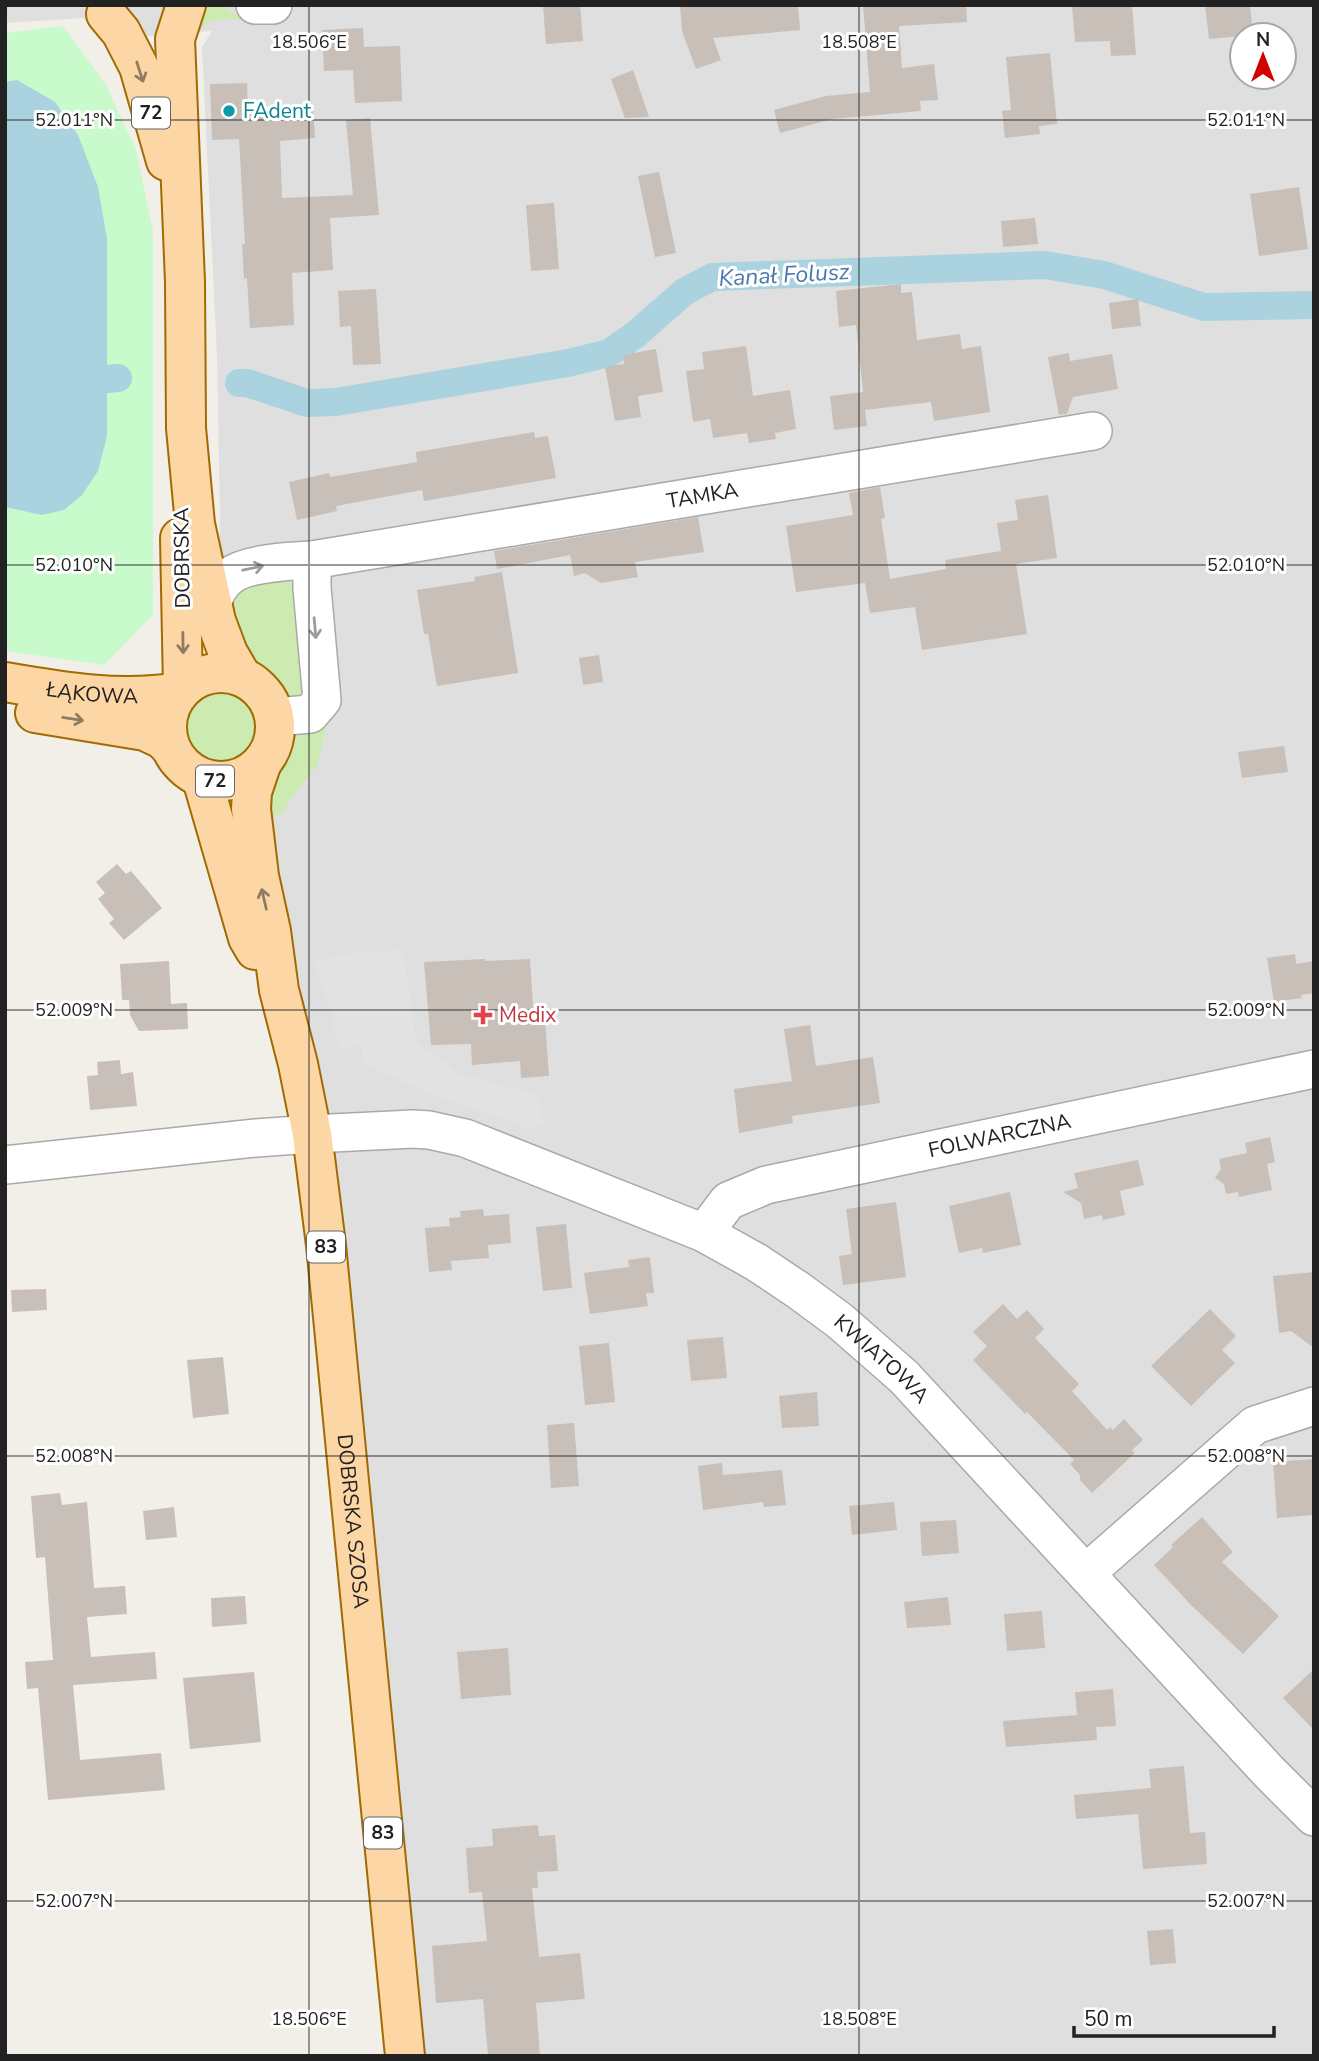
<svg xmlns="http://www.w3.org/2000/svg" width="1319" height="2061" viewBox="0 0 1319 2061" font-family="'Nunito Sans',sans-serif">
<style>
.residential{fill:#e0dfdf;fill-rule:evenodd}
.grass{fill:#cdebb0}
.park{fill:#c8facc}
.parking{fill:#e2e2e2}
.water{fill:#aad3df}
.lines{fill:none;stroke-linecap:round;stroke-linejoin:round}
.canal{stroke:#aad3df;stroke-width:28}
.building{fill:#c7bfb8}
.minor-casing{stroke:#a9a9a9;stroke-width:40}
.major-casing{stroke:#a06b00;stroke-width:42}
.minor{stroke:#fff;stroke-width:37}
.major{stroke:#fcd6a4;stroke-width:38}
.oneway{stroke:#8f7c63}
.oneway2{stroke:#9c9c9c}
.ticks{fill:none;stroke:#222;stroke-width:2;stroke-opacity:0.45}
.culture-dot{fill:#0f9aa8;stroke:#fff;stroke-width:2.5}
.health-dot{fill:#e0444e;stroke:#fff;stroke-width:2.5}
.labels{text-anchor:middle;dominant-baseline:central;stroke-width:6;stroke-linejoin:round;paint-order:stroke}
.shield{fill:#fff;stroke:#646464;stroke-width:2}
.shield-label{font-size:19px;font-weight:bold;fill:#222}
.culture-label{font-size:21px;fill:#0d838f;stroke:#fff;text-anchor:start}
.street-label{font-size:21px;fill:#222;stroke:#fff}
.health-label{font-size:21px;fill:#be3a42;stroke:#fff;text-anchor:start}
.water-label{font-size:23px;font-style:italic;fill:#4a7aab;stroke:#fff}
.ticks-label{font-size:18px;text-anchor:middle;fill:#222;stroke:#fff;stroke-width:6;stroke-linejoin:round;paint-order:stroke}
</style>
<rect width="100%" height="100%" fill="#f2efe9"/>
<path class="residential" d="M5,5H1314V2056H417L374,1599L343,1225L268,806L277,768L292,744L289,705L270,674L219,551L220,515L217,356L202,47L212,31L111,39L83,18L5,23ZM1242,35H1284V77H1242Z"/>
<path class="grass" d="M207,5H221L235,14L249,16V20C223,19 199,14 194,47L182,38Z
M277,573L290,580L295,590L308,687L302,695L295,701L286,700L266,669L249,663L225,590Z
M183 726a37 37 0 1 1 74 0a37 37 0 1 1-74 0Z
M327,723L317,766L289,801L282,814L269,816L262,804C269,789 276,774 283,759C287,752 286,744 292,739C302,730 317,732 327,723Z"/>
<path class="park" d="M63,26L106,85L136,150L153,231V615L104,665L5,651V33Z"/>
<path class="parking" d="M402,950L417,1043L460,1074L539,1095L544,1124L531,1129L439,1098L364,1064L361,1044L341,1049L314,961L343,954Z"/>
<path class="water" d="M17,80L55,102L78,135L98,187L107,239V436L98,471L82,495L64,510L42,515L5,507V82Z"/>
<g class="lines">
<path class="canal" d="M107,379L118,378
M239,383H247L307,403L336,402L568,363L609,353L635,335L684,292L712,277L1045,265L1104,275L1204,307L1314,305"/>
</g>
<path class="building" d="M557,5H580L583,41L546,44L543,6Z
M680,5H798L800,30L713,38L721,60L696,69L682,31Z
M863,5H966L967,22L899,26L902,68L934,64L938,100L920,101L921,111L832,119L780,133L774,110L826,96L870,92Z
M1072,5H1132L1136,55L1111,56L1110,41L1075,42Z
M1205,5H1250L1253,35L1209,39Z
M363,28L364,47L400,46L402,101L355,103L353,70L324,71L322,30Z
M1050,53L1057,124L1039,126L1040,134L1005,138L1002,111L1011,110L1006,57Z
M633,70L649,117L625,118L611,79Z
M247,83L248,112L313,108L315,138L280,141L282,198L353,195L346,120L370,118L379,215L330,218L333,270L292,273L294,325L250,328L247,278L244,279L242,244H245L239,139L212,140L210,84Z
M659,172L676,253L655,257L638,176Z
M1299,187L1308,249L1259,256L1250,194Z
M554,203L559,269L531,271L526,205Z
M1035,218L1038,244L1003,247L1001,221Z
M901,284V293L912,292L917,340L960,334L962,349L981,346L990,412L934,421L931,402L865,410L856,325L839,327L836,291Z
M376,289L381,364L353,365L351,326L340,327L338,291Z
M1138,299L1141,326L1112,329L1109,303Z
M746,346L753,396L790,390L796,429L775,433L776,439L749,443L747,433L713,438L710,419L693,422L686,371L704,369L702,352Z
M656,349L663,392L638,396L641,417L615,421L605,367L624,364L623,355Z
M1069,353L1070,361L1112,354L1118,389L1073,397L1067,414L1059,415L1048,357Z
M863,392L867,426L834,430L830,396Z
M534,432L535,438L548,436L556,478L424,501L422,490L336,506L337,511L297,520L289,482L329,473L330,477L417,462L416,452Z
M880,487L885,518L881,519L890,579L946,569L945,560L1001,551L997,523L1018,520L1015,500L1048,495L1057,558L1016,564L1027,634L922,650L915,607L870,613L865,583L796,592L786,526L853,515L849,493Z
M698,517L704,552L635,562L638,577L601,583L585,573L574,576L570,555L497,569L494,551Z
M502,572L518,673L437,686L428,634H424L417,590L475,581L474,577Z
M599,655L603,682L583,685L579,658Z
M1284,746L1288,772L1242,778L1238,752Z
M117,864L126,874L131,871L162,908L124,940L109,923L114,919L98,899L105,893L96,882Z
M1295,954L1296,964L1314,961V993L1301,995L1302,998L1274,1002L1267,958Z
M485,959V961L530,959L534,1021L545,1020L549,1076L521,1078L520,1061L472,1065L471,1044L431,1045L424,962Z
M169,961L171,1004L187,1003L188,1029L139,1031L130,1015L129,1000H122L120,964Z
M810,1025L816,1066L873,1057L880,1103L792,1116L793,1123L739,1133L734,1089L792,1081L784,1029Z
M120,1060L121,1074L133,1072L137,1106L90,1110L87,1076L98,1075L97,1062Z
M1270,1137L1275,1162L1267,1164L1272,1190L1239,1197L1238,1192L1226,1194L1224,1184L1215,1178L1221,1169L1219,1159L1247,1153L1245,1143Z
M1138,1160L1144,1185L1120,1191L1125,1215L1103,1220L1102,1215L1084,1219L1081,1203L1063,1192L1078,1188L1074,1173Z
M1010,1192L1021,1245L983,1253L982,1248L959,1253L949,1206Z
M896,1202L906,1277L843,1285L839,1256L852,1254L846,1209Z
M483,1209L484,1216L509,1214L511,1243L488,1245L489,1258L451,1261L452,1270L429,1272L425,1228L450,1226L449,1218L461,1217L460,1211Z
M566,1224L572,1288L543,1291L536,1227Z
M650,1257L654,1293H646L648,1306L590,1314L584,1273L629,1267L628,1260Z
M1314,1272V1348L1291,1331L1279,1333L1273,1276Z
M46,1289L47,1310L12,1312L11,1290Z
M1003,1304L1017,1319L1027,1310L1044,1329L1035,1338L1079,1384L1072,1391L1107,1430L1110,1427L1113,1430L1124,1419L1143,1440L1132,1450L1135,1453L1092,1493L1080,1480V1475L1070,1464L1074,1460L1027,1412L1025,1414L973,1360L987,1346L973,1332Z
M1210,1309L1236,1336L1222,1350L1235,1363L1191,1406L1151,1366Z
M723,1337L727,1378L691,1381L687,1340Z
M609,1343L615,1402L585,1405L579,1346Z
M223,1357L229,1414L193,1418L187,1360Z
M817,1392L819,1426L782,1428L779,1396Z
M574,1423L579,1486L551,1488L547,1425Z
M1314,1459V1515L1277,1518L1273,1462Z
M722,1463L723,1475L782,1470L786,1505L764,1507L763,1502L703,1510L698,1466Z
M60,1493L62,1505L87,1502L94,1588L125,1586L127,1614L87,1617L91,1657L155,1652L157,1679L73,1685L80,1760L161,1753L165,1790L48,1800L38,1688L27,1689L25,1662L53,1660L45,1557L36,1558L31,1496Z
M894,1502L897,1530L852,1535L849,1506Z
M174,1507L177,1537L146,1540L143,1511Z
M1202,1517L1233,1552L1222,1562L1279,1616L1243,1654L1192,1606L1154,1565L1173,1547L1171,1545Z
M956,1520L959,1553L922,1556L920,1522Z
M245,1596L247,1624L212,1627L211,1598Z
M948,1597L951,1625L907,1628L904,1602Z
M1042,1611L1045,1648L1007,1651L1004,1614Z
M508,1648L511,1695L461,1699L457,1652Z
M1314,1669V1730L1283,1698Z
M254,1672L261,1742L190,1749L183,1678Z
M1113,1689L1116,1726L1096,1727L1097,1740L1006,1747L1003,1721L1077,1715L1075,1692Z
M1184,1766L1190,1833L1205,1832L1207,1864L1143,1869L1138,1814L1076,1819L1074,1795L1151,1788L1149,1769Z
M538,1825L539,1836L555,1835L558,1871L537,1872L538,1888H532L539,1957L580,1953L585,1999L536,2003L540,2056H488L483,1999L436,2003L432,1946L487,1941L482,1892L469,1893L466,1848L493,1846L492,1829Z
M1173,1929L1176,1963L1150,1965L1147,1931Z"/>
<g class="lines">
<g class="minor-casing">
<g id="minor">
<path d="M255,5H273"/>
<path id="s1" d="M212,603C216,593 220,583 230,576C247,563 290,561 312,560L1093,431"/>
<path d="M275,717L310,714L322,700L312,588V560"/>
<path id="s2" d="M5,1165L256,1138L312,1134L413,1129L429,1130L465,1138L704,1233L756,1262L798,1290L840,1321L904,1377L1269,1772L1314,1817"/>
<path id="s3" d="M704,1233L728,1201L766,1185L1314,1069"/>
<path d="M1086,1573L1255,1425L1314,1406"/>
</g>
</g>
<g class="major-casing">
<g id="major">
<path d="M186,5L175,39L185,282L186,428L195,524L216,621L228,653L242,677"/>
<path d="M106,14L121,32L139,67L166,161"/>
<path d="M180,538L183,688"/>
<circle cx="221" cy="727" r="54"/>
<path id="s4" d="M5,682C63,692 121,702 179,692"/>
<path d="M35,713L145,731L162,739L169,746"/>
<path id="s5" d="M261,765L252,792L251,809L259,876L271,931L279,990L298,1064L312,1134L326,1245L405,2056"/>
<path d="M202,779L248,938L255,950"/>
</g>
</g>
<use href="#minor" class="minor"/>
<use href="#major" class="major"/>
</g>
<defs><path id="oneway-shaft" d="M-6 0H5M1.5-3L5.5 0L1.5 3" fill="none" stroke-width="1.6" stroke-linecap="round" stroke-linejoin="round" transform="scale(1.75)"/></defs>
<g class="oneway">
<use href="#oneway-shaft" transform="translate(140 72) rotate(72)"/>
<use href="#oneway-shaft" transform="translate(183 643) rotate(89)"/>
<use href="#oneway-shaft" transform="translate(73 719) rotate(9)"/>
<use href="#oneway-shaft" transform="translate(264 899) rotate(-103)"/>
</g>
<g class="oneway2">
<use href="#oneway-shaft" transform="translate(253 568) rotate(-12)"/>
<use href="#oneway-shaft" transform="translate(315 628) rotate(85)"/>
</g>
<path class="ticks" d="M309,5V2056M859,5V2056M5,120H1314M5,565H1314M5,1010H1314M5,1456H1314M5,1901H1314"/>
<circle class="culture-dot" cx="229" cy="111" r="7"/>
<path class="health-dot" d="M479.5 1004.5h7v7h7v7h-7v7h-7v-7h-7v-7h7z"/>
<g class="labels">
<g class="shield">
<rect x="132" y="97.5" width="38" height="31" rx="5"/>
<rect x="196" y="765.5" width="38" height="31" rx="5"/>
<rect x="307" y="1231.5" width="38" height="31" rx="5"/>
<rect x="364" y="1817.5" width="38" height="31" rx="5"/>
</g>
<g class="shield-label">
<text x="151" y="113">72</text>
<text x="215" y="781">72</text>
<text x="326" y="1247">83</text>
<text x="383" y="1833">83</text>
</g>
<g class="culture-label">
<text x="243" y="111">FAdent</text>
</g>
<g class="street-label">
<text stroke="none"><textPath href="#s1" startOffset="513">TAMKA</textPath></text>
<text transform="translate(182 558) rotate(-91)">DOBRSKA</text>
<text stroke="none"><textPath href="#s4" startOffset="88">ŁĄKOWA</textPath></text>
<text stroke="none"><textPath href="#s3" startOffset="320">FOLWARCZNA</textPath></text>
<text stroke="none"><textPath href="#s2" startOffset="938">KWIATOWA</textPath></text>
<text stroke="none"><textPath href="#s5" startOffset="766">DOBRSKA SZOSA</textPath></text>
</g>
<g class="health-label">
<text x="499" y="1015">Medix</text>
</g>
<g class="water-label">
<text transform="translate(784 275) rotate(-3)">Kanał Folusz</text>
</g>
</g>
<g class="ticks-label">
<text x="309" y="48">18.506°E</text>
<text x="859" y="48">18.508°E</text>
<text x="74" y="126">52.011°N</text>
<text x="1246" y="126">52.011°N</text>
<text x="74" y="571">52.010°N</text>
<text x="1246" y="571">52.010°N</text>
<text x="74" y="1016">52.009°N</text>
<text x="1246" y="1016">52.009°N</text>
<text x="74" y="1462">52.008°N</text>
<text x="1246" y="1462">52.008°N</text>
<text x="74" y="1907">52.007°N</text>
<text x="1246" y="1907">52.007°N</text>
<text x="309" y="2025">18.506°E</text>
<text x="859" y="2025">18.508°E</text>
</g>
<rect width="1319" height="2061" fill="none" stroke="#222222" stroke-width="14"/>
<g transform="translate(1263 56)"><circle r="33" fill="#ffffff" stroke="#a7a7a7" stroke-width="2"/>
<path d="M0-5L12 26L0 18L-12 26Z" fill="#d40000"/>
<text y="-10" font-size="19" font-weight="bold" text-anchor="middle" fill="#222222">N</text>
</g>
<path d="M1074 2026v10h200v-10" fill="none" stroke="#222222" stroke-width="3.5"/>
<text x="1084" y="2026" font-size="21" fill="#222222" stroke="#ffffff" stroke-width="5" paint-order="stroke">50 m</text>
</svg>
